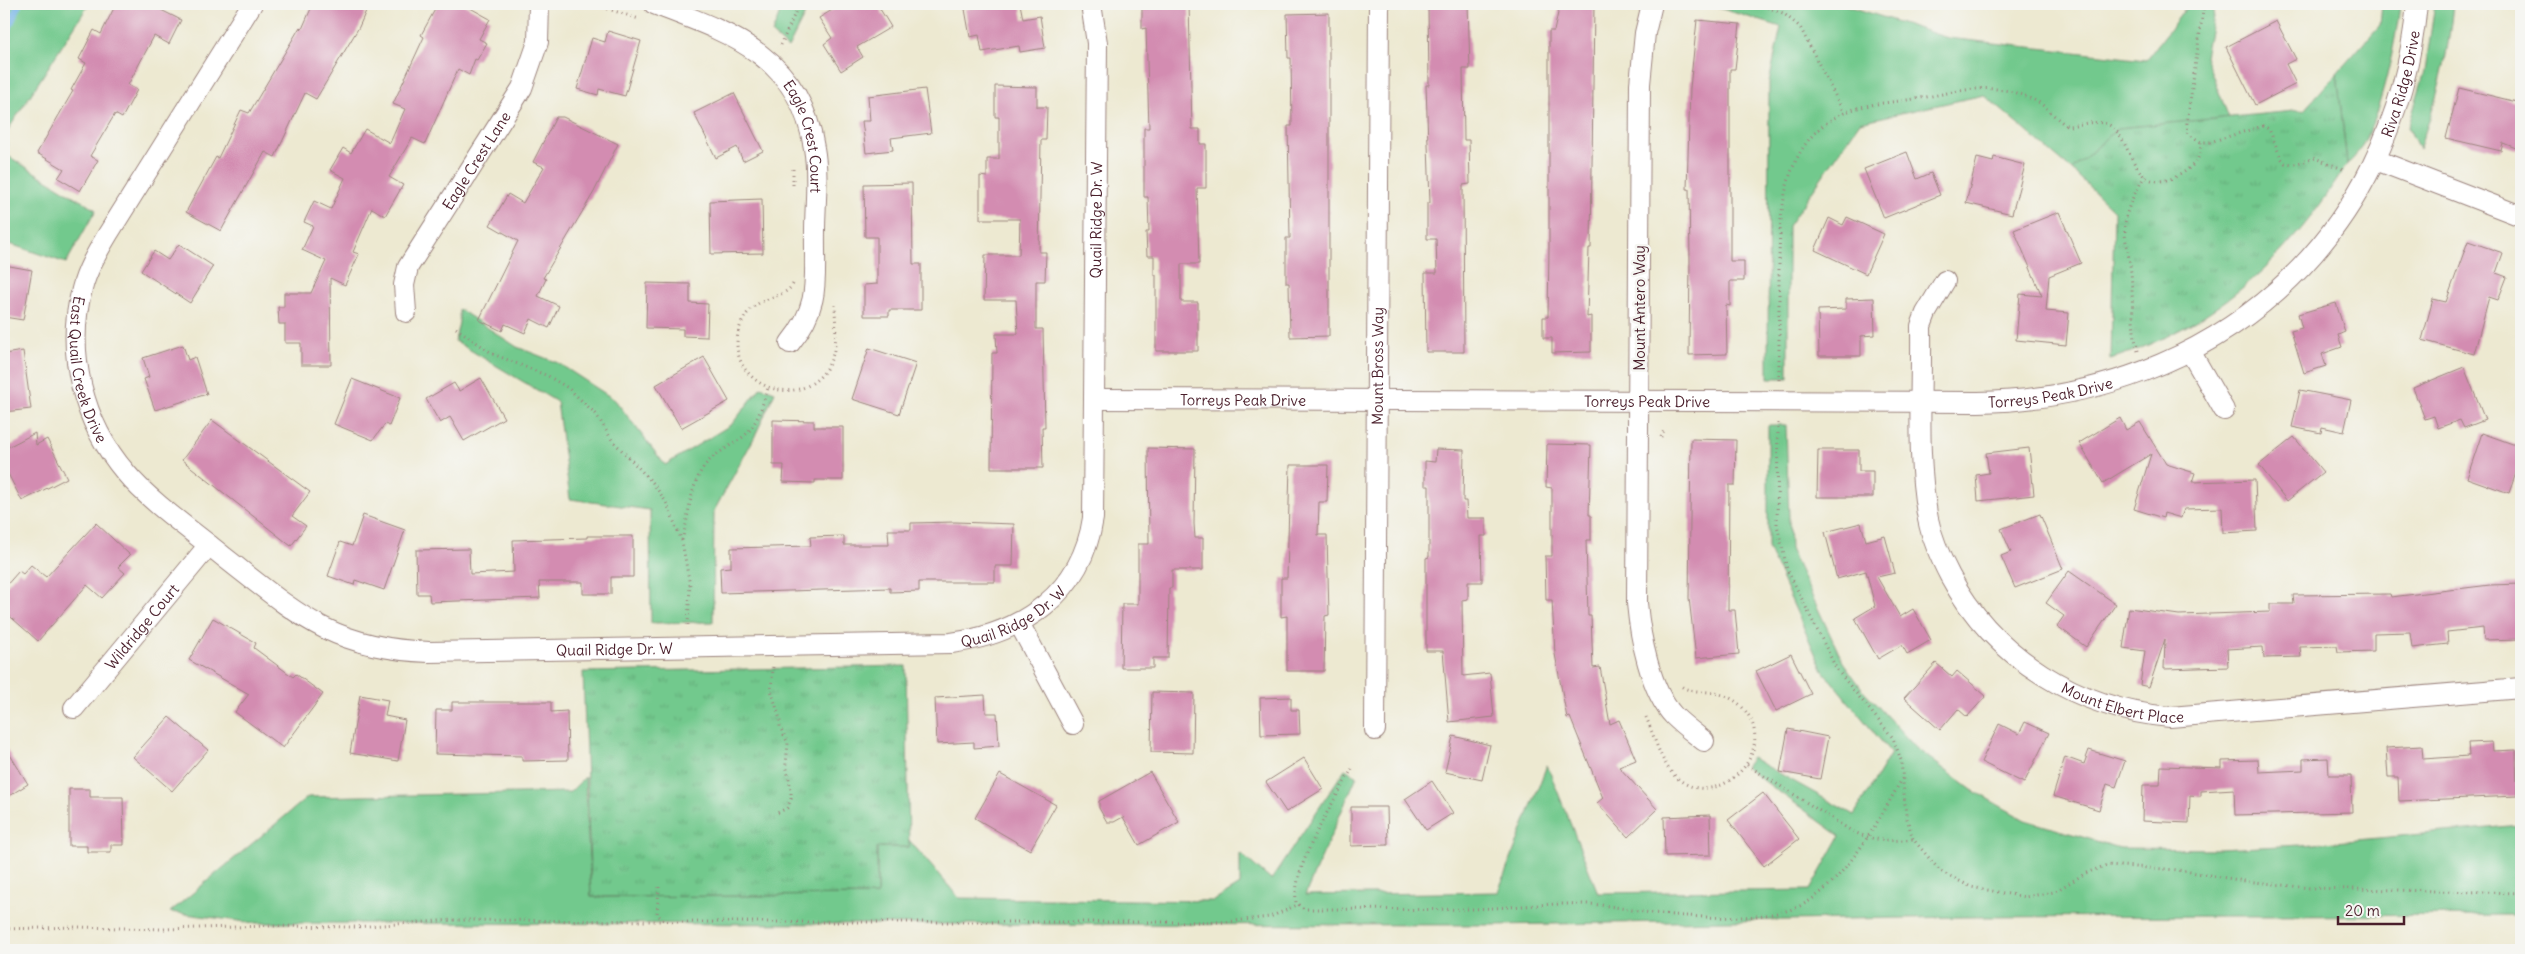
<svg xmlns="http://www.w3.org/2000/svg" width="2525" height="954" viewBox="0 0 2525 954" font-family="Delius,sans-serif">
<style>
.green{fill:#72c98d;stroke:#5e745c}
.park{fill:url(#park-tufts);stroke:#5e745c}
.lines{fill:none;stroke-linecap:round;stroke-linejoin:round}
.stream{stroke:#73b3e7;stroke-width:7}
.building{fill:#d38cb1}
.minor-casing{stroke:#9c847e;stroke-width:22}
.path{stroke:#9c847e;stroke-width:3;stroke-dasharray:1 4;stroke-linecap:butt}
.minor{stroke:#fff;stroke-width:20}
.labels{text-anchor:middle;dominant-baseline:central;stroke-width:5;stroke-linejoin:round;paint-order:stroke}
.street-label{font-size:15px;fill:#4a1f2b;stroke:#f6f6f2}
</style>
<defs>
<pattern id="park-tufts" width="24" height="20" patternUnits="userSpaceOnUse" patternTransform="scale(1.25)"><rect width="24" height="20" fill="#72c98d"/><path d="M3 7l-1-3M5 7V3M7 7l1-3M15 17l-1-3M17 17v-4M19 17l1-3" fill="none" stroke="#64ac7a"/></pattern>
</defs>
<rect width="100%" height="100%" fill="#f6f6f2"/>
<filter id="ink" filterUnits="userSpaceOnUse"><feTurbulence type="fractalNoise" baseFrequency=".02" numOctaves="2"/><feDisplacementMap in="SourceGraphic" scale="10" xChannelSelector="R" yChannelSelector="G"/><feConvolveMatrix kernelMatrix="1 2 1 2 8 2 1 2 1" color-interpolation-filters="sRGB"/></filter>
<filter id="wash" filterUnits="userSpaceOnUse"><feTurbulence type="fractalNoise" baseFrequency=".0096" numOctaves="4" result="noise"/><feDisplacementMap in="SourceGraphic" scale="20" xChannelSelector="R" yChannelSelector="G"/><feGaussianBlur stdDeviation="1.12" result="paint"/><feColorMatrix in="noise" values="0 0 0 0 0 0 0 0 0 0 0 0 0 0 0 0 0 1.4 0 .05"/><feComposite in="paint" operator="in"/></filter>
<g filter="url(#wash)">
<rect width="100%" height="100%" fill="#ede9d1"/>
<path class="green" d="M4,4H89L6,133L8,156L96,210L66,263L4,242Z
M783,4H810L788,48L772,34Z
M1706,4H1842L1948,38L2146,60L2189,4H2205L2215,7L2205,56L2229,118L2118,128L2072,170L1984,95L1860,122L1788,226V378H1768L1769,82L1781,27Z
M2382,4H2400C2397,38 2376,145 2347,164L2337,73L2380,25Z
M2435,4H2453C2448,58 2438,98 2419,149L2408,127L2425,71Z
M459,309L517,347L558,363L615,400L665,465L732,424L761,387L775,392L754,438L714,511L713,622L651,623L650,510L570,499L557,402L455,341L459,322Z
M1768,425H1786L1790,549L1843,662L1863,690L1916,748L1972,790L2025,820L2120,848L2219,849L2302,845L2521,825V915L1963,917L1495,925L254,923L170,912L308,797L570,792L585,777L591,897L877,895V847H909V840L959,898L1214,901L1240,885V853L1271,880L1345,769L1357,776L1305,895L1498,892L1547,765L1598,893L1810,890L1840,836L1745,767L1752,758L1854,815L1891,753L1823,671L1768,548Z"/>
<path class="park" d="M2337,73L2347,164C2290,258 2216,325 2111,359L2114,211L2072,170L2118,128L2304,110Z
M906,666L909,847H877V895L591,897L583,672Z"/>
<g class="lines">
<path class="stream" d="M4,38L19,4"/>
</g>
<g id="blocks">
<path class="building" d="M116,4H164L161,10L181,20L169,44L154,36L128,85L137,90L122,118L115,114L90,156L98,160L80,191L58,178L64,169L37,153L73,91L71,90L86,63L79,59L94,30L101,34Z
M313,4H369L359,27L316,99L305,93L275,157L265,152L221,231L186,212L216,157L218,158L241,110L249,113L300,27L302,29Z
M438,4H463L490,19L479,39L487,43L477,60L475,59L469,75L458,69L425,144L412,138L389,177L403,185L385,216L372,208L353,252L359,254L345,285L330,278L331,365H301V343H285V324H279L278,307H284V293H311L326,261L302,250L313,226L304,222L314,201L331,209L345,178L330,170L343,148L351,153L365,129L390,143L405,109L393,104L424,37L421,35Z
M842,4H877L891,27L857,47L863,57L841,71L824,44L832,38L819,18Z
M1000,4H1020L1023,19L1040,16L1045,48L1020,52L1019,46L982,52L979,35L970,37L965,9Z
M1142,4H1189L1192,129H1200V144H1206V188H1197L1199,264H1181V302H1198V351H1156V275H1154V256H1147L1146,232H1149L1148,197H1144V128H1149L1146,28L1142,29Z
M1428,4H1468L1470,69H1463L1464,140H1469L1470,184L1463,185L1464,352H1426L1425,273H1437L1436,239H1427V203H1430L1426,85H1429Z
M1560,4H1594L1591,248H1589L1587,317L1591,316V352L1552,353V338H1543V317H1548L1549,248V31H1554Z
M1329,13V336L1290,337L1289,283H1286V238H1290L1288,126H1292L1291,58H1288L1287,14Z
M1697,20L1740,24L1735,69H1730V261H1744V281H1730V306L1726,305L1727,354L1689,355L1690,260L1689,189H1687L1690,88Z
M2276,21L2296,59L2286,64L2296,84L2255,105L2226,47Z
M608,31L641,41L625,96L599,89L598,95L577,89L592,38L605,42Z
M995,86L1037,87V107H1047L1046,140H1041L1039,252H1046L1045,281H1036V329H1043L1045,427H1042L1043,468H991L992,353H997L996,334H1018L1016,300H984L985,255H1019L1020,219H980V176L987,177V159H999V117H995Z
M2459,88L2521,103V150L2503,143L2501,151L2446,138Z
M925,89L931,133L891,138L893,150L866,153L862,121H870L868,96Z
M734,93L763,151L743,161L737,147L716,158L694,113Z
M556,117H563L618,144L594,192L543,278L546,279L538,296L559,306L549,328L531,319L525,333L505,324L502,331L479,320L518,241L490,225L508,194L523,203L544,167L533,162Z
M1907,152L1917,179L1931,173L1940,195L1884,218L1864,169Z
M1994,157L2025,165L2012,214L1966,203L1977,158L1993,162Z
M912,183L913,264H921V310H889V316H864V285L877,284V237H865L864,184Z
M762,199L763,253L711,254L710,201Z
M2059,212L2081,263L2049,276L2046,311L2069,313L2066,345L2016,340L2020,294L2042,296L2014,230Z
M1847,217L1884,234L1866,274L1815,250L1829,218L1843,225Z
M2468,241L2503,253L2496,273L2507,277L2498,300L2489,297L2474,354L2422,340L2433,299L2446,302Z
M179,244L213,266L190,303L141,271L154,251L168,260Z
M4,265L32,270L23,320L4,317Z
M647,283L690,284V303L708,304L707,337L683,336V329L646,328Z
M1874,298L1875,335L1861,336V356H1819L1818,310L1846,309V299Z
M2336,303L2345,332L2338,335L2342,347L2322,354L2326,366L2304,373L2291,331L2302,328L2298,314Z
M183,345L188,360L195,357L207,394L155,410L144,379L149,377L143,358Z
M869,348L916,363L899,414L852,399Z
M23,351L31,409L4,412V354Z
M704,357L729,401L681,428L656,385Z
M2464,367L2485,420L2464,428L2460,420L2438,428L2434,416L2425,419L2413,388Z
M481,378L504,418L464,441L450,417L440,423L426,399L454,383L459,391Z
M352,379L400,398L389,426L385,424L373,440L334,424Z
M2300,390L2351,400L2344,432L2322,427L2321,433L2292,427Z
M2120,418L2126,430L2140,422L2166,464L2195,473L2192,482L2255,480L2257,531L2223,533L2222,508L2184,509L2181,518L2164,513L2163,518L2134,509L2151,454L2103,483L2079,443Z
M212,420L310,492L292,516L306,526L291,546L182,460Z
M773,420L814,421V427H843V480H815V483L783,482L784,465H773Z
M35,433L36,445L47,439L67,478L22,501L4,466V449Z
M2482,433L2521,447V475L2516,473L2509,493L2467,478Z
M2294,437L2323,472L2287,501L2259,465Z
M1691,439L1736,440L1735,485H1729L1728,610H1735L1739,654L1696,658L1689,598Z
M1547,444L1591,445L1589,515H1591V540H1586L1588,616H1591L1593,668L1600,667L1610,724L1619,720L1636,760L1619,767L1657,809L1628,837L1597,803L1603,798L1570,717L1567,718L1555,654L1552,600H1546L1545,556H1552V488L1546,487Z
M1148,448L1195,449L1194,524L1195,538H1203V570H1172V588H1169L1168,658H1153V668H1121L1122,604H1138V544H1149Z
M2029,448L2034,495L1978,501L1976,475L1989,473L1986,453Z
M1436,449L1464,450L1463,501H1466L1467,518H1486V536H1481L1482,582H1468V599L1462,600L1463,676L1490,673L1494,717L1449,722L1443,651H1426V558L1429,557V486H1425V461L1435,462Z
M1818,450H1859V471H1873V497H1817Z
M1290,465H1328L1327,502H1319L1318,535H1327L1329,615L1325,616L1324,671H1287V616L1281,617V578H1287Z
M2040,514L2063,569L2015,588L2001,556L2011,552L2001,529Z
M363,515L405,530L384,590L355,580L354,585L328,576L340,542L352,546Z
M955,522L1014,524L1013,566H995V582H919V591L890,592V588L721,593L720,568L731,567V548L811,546L810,537L844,536V545H889L888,530H911V523Z
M96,523L130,555L118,567L125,573L102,598L87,585L38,641L4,611V588L19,571L23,574L31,565L46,577Z
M1861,523L1866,541L1885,536L1895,573L1877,577L1900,617L1913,609L1931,640L1907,654L1902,645L1878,659L1855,618L1875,606L1866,571L1837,579L1825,532Z
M587,536H633V577H611V594H583V582H539L540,598L430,602L429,594H417L416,550L469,549L470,574L514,572L513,540L587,538Z
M2069,571L2116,604L2086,647L2057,626L2064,616L2046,603Z
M2521,584L2520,639L2484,640L2483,628L2447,632L2448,644L2412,648L2410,632L2374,633V651L2338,652L2337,646L2300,647L2301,657L2264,658L2263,647L2227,649L2228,667L2164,669L2165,639L2149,687L2140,685L2145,651L2123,648L2129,608L2179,615L2270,612V604H2294L2293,595L2390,594L2391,597L2490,585Z
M213,618L256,643L254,648L293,677L296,674L323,694L283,748L235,712L249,694L189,660Z
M1791,654L1811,694L1776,711L1756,671Z
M1936,663L1952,677L1957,671L1986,696L1967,717L1958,709L1940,730L1904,698Z
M1152,692L1194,693L1193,753L1151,752Z
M360,695L388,700L385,716L405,720L398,761L350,753Z
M985,695L986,713H997L999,746L974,748V742L937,744L935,698Z
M1291,697V710H1299L1300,734L1261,735L1260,698Z
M452,702H551V712L567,711L568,760L522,761V756L435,754L436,710H452Z
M169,717L208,750L172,791L133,757Z
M2025,722L2049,733L2024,783L1981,762L1999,724L2019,734Z
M1788,729L1828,737L1820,779L1780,772Z
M1453,736L1490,745L1482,780L1445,772Z
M2492,742L2493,751L2516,750L2517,796L2399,801L2398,777H2388L2386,748L2422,746L2423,759L2469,756L2468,743Z
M4,745L28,784L4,799Z
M2089,750L2125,761L2116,787L2107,784L2099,810L2053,796L2065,757L2084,764Z
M1304,758L1323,789L1286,812L1266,782Z
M2328,758L2329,775H2351L2352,812L2235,815L2234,789L2201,791V796L2190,795L2189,823L2142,821L2143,785H2160L2161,766L2222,768V761L2258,760L2259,772L2303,770V759Z
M1150,772L1179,822L1139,845L1123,817L1114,822H1107L1099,808V801Z
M1000,774L1056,805L1030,850L975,818Z
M1432,781L1453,813L1426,830L1405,799Z
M69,789H90V797H123L124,845H111V852H87V846H69Z
M1763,793L1799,839L1764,866L1728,820Z
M1351,807H1387L1388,845L1351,846Z
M1710,815L1711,855L1665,856L1664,817Z"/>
</g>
</g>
<g filter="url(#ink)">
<use href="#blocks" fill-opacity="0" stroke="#9c847e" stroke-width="1"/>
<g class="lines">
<g class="minor-casing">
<g id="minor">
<path id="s1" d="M252,4L108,234C98,251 87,269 82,289C65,353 83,423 126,473C149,501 195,533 224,557C297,614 331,648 429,652L951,643C1022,634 1082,593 1093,518L1097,43L1091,4"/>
<path id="s2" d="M654,4C730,33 800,56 814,148C819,175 815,204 815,231C814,278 822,304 790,343"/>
<path d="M1652,4L1645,33L1640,84L1637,603C1640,636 1650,691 1674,716C1683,725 1694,733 1704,741"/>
<path d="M2376,160L2521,216"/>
<path id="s3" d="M1945,281L1926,313L1921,326C1922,390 1916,457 1928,519C1932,539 1941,559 1950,576C1994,658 2078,709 2170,717L2521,688"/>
<path id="s4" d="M406,312L404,285L408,267L522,88L538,42L539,4"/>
<path d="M2190,351L2224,410"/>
<path id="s5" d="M1095,399L1978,402C2214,398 2395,240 2417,4"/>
<path d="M1019,623L1073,724"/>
<path id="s6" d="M74,708L209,545"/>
<path id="s7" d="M1375,730L1379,4"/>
</g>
</g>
<path class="path" d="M593,4L639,19
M1758,4L1783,13L1800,27L1844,113
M2204,4L2187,123L2188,134L2201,142H2210L2263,126L2269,129L2281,158L2285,163L2294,164L2315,158L2345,170
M564,6L570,4
M781,45L799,4
M793,169V188
M793,284C784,301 754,293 741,324C717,384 808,421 832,357C838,342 835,320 835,304
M456,328L493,354L548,376L568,388L596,414L612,440L653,483L666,502L682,541L690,586L688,625
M2138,351C2132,330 2133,312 2132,290C2131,234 2110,232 2145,176
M1779,380C1779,350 1779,320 1779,290C1779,228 1776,143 1844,113C1863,104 1886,103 1907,100C1955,94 1989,77 2036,101C2048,107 2056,120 2068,126C2079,125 2096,120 2107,124C2126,131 2130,170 2149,179C2164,186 2188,173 2197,160C2200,155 2201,148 2201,142
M1778,423L1777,525L1787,569L1837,670L1893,738L1901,760L1906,815L1913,839L1940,871L1971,887L2025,897L2054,892L2086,873L2107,865L2178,870L2245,881L2311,888L2521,893
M1661,437L1665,428
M682,540C689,517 689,494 700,473C710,454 728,449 744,436C758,424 762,405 768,388
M773,667L771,690L780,719V727L788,743L786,764L791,790V799L787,808L777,813
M1646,717C1654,735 1660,761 1674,775C1715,817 1782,751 1743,708C1721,684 1692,697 1680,685
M1747,765L1850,830C1872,841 1889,842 1913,839
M1352,769C1334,801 1292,866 1296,903L1304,909C1359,909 1415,910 1470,909C1508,908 1546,903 1584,904C1604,904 1624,909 1644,912C1686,917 1767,924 1804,904C1846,881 1881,817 1903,777
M659,887L657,914L664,921L675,922H1225L1270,917L1297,905
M4,929L77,927L163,929L271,926L354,927L453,920L663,921"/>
<use href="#minor" class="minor"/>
</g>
</g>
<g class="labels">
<g class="street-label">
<text stroke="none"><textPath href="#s5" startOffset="1454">Riva Ridge Drive</textPath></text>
<text stroke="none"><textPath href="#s2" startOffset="215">Eagle Crest Court</textPath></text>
<text stroke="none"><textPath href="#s4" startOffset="172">Eagle Crest Lane</textPath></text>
<text stroke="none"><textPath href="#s1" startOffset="1914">Quail Ridge Dr. W</textPath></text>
<text transform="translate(1639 308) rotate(-90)">Mount Antero Way</text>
<text stroke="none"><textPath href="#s7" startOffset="364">Mount Bross Way</textPath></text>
<text stroke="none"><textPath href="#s1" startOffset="415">East Quail Creek Drive</textPath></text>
<text stroke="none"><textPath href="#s5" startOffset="956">Torreys Peak Drive</textPath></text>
<text stroke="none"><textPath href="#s5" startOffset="148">Torreys Peak Drive</textPath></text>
<text stroke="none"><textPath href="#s5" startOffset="552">Torreys Peak Drive</textPath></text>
<text stroke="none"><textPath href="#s1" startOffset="1480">Quail Ridge Dr. W</textPath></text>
<text stroke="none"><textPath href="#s6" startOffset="106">Wildridge Court</textPath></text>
<text stroke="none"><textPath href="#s1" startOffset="1075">Quail Ridge Dr. W</textPath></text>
<text stroke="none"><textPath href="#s3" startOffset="529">Mount Elbert Place</textPath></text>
</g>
</g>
<rect width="2525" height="954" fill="none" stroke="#f6f6f2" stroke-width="20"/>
<path d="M2338 916v8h66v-8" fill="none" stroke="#4a1f2b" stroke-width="2.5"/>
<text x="2345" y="916" font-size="15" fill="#4a1f2b" stroke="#f6f6f2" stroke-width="4" paint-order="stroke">20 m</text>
</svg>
